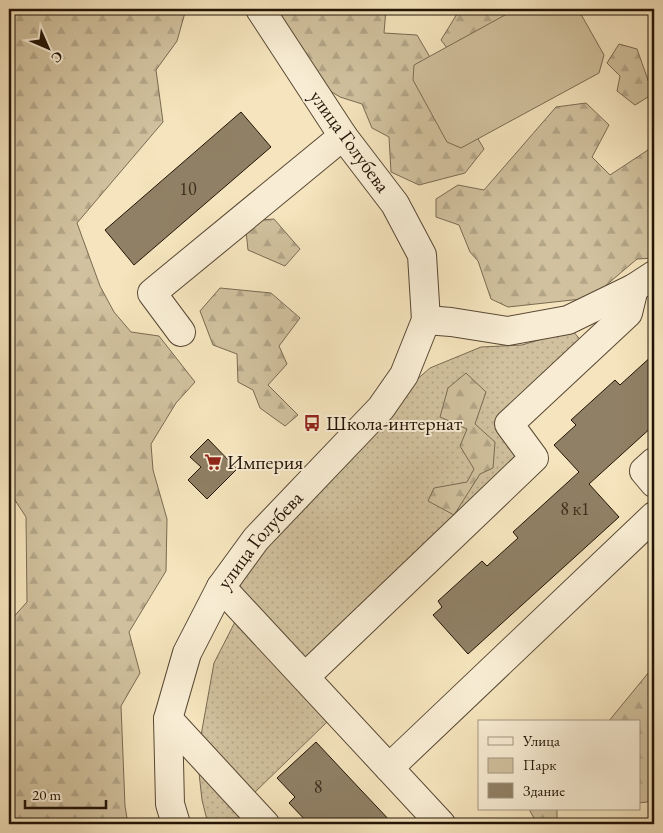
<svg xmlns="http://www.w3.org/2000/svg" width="663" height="833" viewBox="0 0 663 833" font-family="'EB Garamond',serif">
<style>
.green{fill:url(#green-dots);stroke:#7a6a52}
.forest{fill:url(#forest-firs);stroke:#7a6a52}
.pitch{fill:#d1c19e;stroke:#7a6a52}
.building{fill:#908065;stroke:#231406}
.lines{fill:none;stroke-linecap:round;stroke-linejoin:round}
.minor-casing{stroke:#584834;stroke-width:30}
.minor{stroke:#f8edd4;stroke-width:28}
.labels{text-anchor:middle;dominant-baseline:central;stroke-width:4;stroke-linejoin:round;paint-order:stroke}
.number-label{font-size:18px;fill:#3e2f1e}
.street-label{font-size:20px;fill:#231406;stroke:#f8edd4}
.poi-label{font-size:20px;fill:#231406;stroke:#f8edd4;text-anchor:start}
</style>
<defs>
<pattern id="green-dots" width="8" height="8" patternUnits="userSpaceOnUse" patternTransform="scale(1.25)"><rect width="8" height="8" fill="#d1c19e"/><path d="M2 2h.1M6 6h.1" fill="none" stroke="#b3a587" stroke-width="1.8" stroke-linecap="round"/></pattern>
<pattern id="forest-firs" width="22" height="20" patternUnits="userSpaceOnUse" patternTransform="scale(1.25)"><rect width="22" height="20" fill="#d1c19e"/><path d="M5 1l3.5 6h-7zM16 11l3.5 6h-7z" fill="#b3a587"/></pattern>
</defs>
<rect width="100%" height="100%" fill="#f5e4bd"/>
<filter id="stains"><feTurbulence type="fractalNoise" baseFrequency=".004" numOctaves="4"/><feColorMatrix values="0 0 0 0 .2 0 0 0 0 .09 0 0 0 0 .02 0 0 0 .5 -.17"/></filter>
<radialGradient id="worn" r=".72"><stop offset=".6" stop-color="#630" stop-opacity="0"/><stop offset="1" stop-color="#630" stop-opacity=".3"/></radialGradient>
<path class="green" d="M572,330L583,343L494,424L519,461L306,665L240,591V578L256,556L414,382L430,368L481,347L522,345Z
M237,618L328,721L251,796L200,741L214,663Z
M198,764L253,824H208L202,800Z"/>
<path class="forest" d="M9,9H186L177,41L156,70L163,122L77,223L100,286L114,312L131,332L159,336L195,382L176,403L151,444L153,470L167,519L166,571L129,632L140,673L121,706L125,806L128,824H9V622L27,602L26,517L9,491Z
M276,9H386L384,33L417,35L484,149L465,173L419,185L391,172L389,137L372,128L362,104L340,97L299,72L283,22Z
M460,9H562L461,66L441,40Z
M619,44L637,49L653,94L635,105L617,91L620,76L607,63Z
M586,103L609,125L592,157L610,175L654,146V258L637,259L591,298L508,307L491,299L478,261L470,252L459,225L436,217V199L458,185L484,190L556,107Z
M274,219L300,249L285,266L248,250L245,221Z
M220,288L271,293L300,318L279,346L287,364L268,385L298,415L285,426L260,408L253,390L238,382L237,354L213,345L200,311Z
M466,373L486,392L475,424L495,442L493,468L480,474L454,515L428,501L434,488L467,482L474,469L460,446L467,429L440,417L448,388Z
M654,669V801L639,803V722H608L649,672Z
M529,809H557V821L561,824H537Z"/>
<path class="pitch" d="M516,9H578L604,55L599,73L461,148L447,142L413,80L414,65Z"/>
<path class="building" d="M241,112L271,147L134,265L105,230Z
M654,354V425L589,484L619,517L468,654L433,615L442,607L438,601L482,561L487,566L518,538L513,532L579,472L554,445L576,425L571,420L615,380L620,385Z
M208,439L237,469L207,499L188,480L201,467L190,457Z
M316,742L360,789L393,824H309L289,803L295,797L277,778Z"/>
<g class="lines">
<g class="minor-casing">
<g id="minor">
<path d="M426,320L451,322L508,331L568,320L634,288L654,275"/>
<path d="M181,332L152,293L343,136"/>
<path d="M654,462L644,471L654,483"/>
<path d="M221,587L441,824"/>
<path d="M305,677L534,458L509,424L628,313L634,288"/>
<path d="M168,719L265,824"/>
<path d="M389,768L654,516"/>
<path id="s1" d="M176,824L170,804L168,719L187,653L221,587L256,539L381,408L404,375L426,320L422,255L395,204L343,136L260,9"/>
</g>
</g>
<use href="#minor" class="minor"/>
</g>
<defs>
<g id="bus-bare" transform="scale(1.35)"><path d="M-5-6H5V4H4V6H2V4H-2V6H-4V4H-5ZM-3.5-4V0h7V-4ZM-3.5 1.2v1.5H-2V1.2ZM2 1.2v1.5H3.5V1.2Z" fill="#8f2418" stroke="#f8edd4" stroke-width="2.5" paint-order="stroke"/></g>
<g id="supermarket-bare" transform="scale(1.35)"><path d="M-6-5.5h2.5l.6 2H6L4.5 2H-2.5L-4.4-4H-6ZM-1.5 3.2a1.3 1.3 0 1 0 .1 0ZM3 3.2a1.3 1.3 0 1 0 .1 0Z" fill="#8f2418" stroke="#f8edd4" stroke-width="2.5" paint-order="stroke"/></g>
</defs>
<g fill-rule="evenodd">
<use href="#bus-bare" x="312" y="423"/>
<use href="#supermarket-bare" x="213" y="462"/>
</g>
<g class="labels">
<g class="number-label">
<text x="188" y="188">10</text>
<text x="575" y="508">8 к1</text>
<text x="318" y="786">8</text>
</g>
<g class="street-label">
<text transform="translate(350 141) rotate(54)">улица Голубева</text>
<text stroke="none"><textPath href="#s1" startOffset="310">улица Голубева</textPath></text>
</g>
<g class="poi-label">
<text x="326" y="423">Школа-интернат</text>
<text x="227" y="462">Империя</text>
</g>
</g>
<rect width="663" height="833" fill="none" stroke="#f5e4bd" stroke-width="30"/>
<rect x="10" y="10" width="643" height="813" fill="none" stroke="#231406" stroke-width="2.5"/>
<rect x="15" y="15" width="633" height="803" fill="none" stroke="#231406"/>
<rect x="478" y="720" width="162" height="90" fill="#f8edd4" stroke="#a39682"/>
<rect x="488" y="737" width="25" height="8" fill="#f8edd4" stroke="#a39682"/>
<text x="523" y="746" font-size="15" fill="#231406">Улица</text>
<rect x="488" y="758" width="25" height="15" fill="#d1c19e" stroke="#a39682"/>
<text x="523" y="770" font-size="15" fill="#231406">Парк</text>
<rect x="488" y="783" width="25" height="15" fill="#908065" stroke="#a39682"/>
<text x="523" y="796" font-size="15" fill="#231406">Здание</text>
<g transform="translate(48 48) rotate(135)" stroke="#f8edd4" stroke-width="4" paint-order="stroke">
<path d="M0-4L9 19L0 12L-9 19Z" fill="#231406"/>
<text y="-8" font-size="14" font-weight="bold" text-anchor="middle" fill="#231406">С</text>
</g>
<path d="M25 800v8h81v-8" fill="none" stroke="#231406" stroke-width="2.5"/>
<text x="32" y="800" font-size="15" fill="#231406" stroke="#f8edd4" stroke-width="4" paint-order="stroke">20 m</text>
<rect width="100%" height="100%" filter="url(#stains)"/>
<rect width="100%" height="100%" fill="url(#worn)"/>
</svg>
